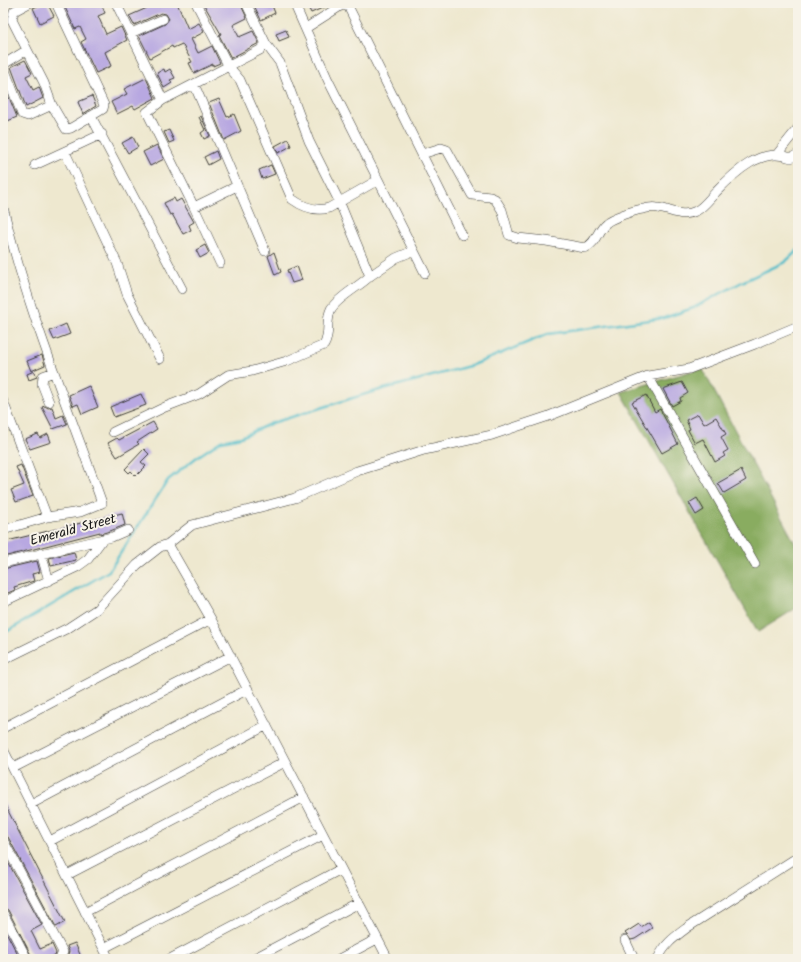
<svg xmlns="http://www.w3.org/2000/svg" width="801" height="962" viewBox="0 0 801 962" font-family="Kalam,sans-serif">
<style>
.forest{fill:#89ac60;stroke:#52643e}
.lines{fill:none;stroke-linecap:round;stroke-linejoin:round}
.stream{stroke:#50bdca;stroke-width:2.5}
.building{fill:#b8a8e1}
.minor-casing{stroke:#3c3b37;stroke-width:10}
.minor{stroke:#fff;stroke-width:9}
.labels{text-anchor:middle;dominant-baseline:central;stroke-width:4;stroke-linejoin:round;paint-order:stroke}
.street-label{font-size:14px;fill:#1c1c1c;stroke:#f7f3e8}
</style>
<rect width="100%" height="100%" fill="#f7f3e8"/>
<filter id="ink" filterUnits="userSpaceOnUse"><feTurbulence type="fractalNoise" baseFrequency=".025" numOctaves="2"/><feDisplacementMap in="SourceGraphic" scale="8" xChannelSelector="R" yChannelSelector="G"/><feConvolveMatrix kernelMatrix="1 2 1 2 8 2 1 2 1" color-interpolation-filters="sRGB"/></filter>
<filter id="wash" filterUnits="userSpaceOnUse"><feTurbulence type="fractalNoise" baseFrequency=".012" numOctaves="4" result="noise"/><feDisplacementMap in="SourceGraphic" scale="16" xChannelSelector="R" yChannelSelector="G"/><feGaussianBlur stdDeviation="0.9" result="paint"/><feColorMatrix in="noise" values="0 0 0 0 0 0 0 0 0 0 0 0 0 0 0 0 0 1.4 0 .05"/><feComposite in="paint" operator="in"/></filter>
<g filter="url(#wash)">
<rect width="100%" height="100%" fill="#eee8cf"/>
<path class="forest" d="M702,368L798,549V607L758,632L621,392Z"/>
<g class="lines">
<path class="stream" d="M3,634L109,571L168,480L197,457L221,441L241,437L272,423L369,393L473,365L548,334L664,318L693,308L742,282L785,262L798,250"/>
</g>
<g id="blocks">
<path class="building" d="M44,3H47L54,16L40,23L33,8Z
M63,3H101L105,13L98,16L106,34L121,27L127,40L105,52L111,66L96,73L81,42L86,39L80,27L75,29Z
M144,3H177L188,29L199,23L204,32L191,39L198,53L212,46L220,63L213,66V64L194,73L189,63L192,62L182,44L173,48L172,46L150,58L139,36L165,24L169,19L166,14L161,13L134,25L129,16L147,8Z
M203,3H240L247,18L233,25L239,37L253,31L259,43L231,58L219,35L221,34Z
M253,3H271L275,13L261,20Z
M306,3H334L311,13Z
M286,30L289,37L279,41L276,34Z
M25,60L32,73L26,76L33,90L39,87L43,98L26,107L11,67Z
M164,69L165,72L170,69L175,78L170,80L172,83L164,88L157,73Z
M146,78L155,98L135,109L133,106L117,114L111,102L127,94L124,89Z
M6,90L17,117L3,123V92Z
M92,96L96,106L83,114L78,102Z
M219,99L227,117L234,114L241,131L224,140L209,103Z
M201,116L210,136L204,139L201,133L205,130L199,117Z
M169,130L174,141L169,143L164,132Z
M133,137L138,147L128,153L122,143Z
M288,139L291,146L278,153L275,146Z
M157,145L164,159L150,166L143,152Z
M216,151L219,159L208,165L204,157Z
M271,165L275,174L262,179L259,170Z
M174,198L176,202L181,199L194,222L189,225L191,230L183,234L172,214L170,215L164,203Z
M205,245L209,253L200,258L196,250Z
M274,252L281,272L275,275L268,256Z
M297,266L302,280L292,283L287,270Z
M66,324L70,334L54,340L50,331Z
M42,355L45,365L31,371L27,361Z
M34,371L37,377L29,380L27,374Z
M682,382L688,393L680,398L681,401L672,406L663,389Z
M89,386L98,407L82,414L78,404L73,406L69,395Z
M141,394L146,405L114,417L110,407Z
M646,395L655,412L660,409L678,444L662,453L632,402Z
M45,406L48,408L52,407L56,418L63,415L67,424L53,429L42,407Z
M698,414L704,424L716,417L726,434L721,437L728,450L723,453L725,456L715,462L703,439L695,443L688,430L690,429L686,420Z
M153,422L157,429L137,442L139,444L117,457L108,443L117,438L119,440Z
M38,434L40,438L48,434L51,442L30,449L25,439Z
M144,449L149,454L141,462L146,466L136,476L131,471L129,473L125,469Z
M21,465L33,496L16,502L11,490L24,485L16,467Z
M741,470L746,480L724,493L718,483Z
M697,498L704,510L696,515L689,503Z
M122,513L125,525L110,531L100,534V532L3,557V542Z
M74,552L76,560L51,566L49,558Z
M37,561L40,572L32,574L34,581L14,587L15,590L3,595V569Z
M3,801L65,922L56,927L8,837L3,834Z
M3,853L42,925L31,931L40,949L52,944L56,953L55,956L49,959H33L8,910L3,907Z
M649,922L652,928L635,939L631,940L625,933L639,924L641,927Z
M3,926L20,959H3Z
M75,943L82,959H67L69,951L67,946Z"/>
</g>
</g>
<g filter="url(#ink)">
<use href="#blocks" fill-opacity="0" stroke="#3c3b37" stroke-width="1"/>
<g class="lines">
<g class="minor-casing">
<path id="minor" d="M29,3L14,11L12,20L44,83L52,105L66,129L71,128L103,109L104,105L56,3
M116,3L163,100
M196,3L229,67L240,80L292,199C303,207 315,212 329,208L378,180
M294,3L328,80L425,273
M306,28L342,5L348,6L462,235
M131,33L163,19
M27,50L4,64V68L22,114L28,116L52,105
M194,84L265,251
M91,116L182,289
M65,152L117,263L127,294L160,359
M778,153L798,128
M422,154L441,148L447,150L472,195L490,197L495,199L502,210L509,235L518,238L546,241L585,248C597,243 597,230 606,223C611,218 635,210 643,209C647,208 654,207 658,208C672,210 682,218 696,211C704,207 710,198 716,192C735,172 762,146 791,158L798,154
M35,165L102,134
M237,186L194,207L147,112L163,100L260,50L266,44L246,3
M3,207C27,309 67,405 102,503L80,512L47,517L3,530
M194,207L220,263
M370,276L396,258L413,251
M648,376L755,564
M3,401L47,517
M49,402L42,384L43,376L54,372
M113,432L165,407L199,394L228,375L252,371L287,361L324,345C331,334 325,321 331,309C338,297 360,286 370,276L339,201L309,141L280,63L266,44
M168,544L211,619L388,959
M41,553L49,581
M3,563L112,537L128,530
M3,602L77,567L88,559L102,540
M3,660L68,628L97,609L137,565L160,547L168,544L192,525L295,498L357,471L383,463L424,450L492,435L549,416L648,376L689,369L755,344L798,326
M3,728L211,619
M3,749L109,959
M13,768L231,656
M31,804L248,689
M3,840L63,952L60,959
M50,841L267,725
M67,875L285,762
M85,912L304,797
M3,913L27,959
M625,940L634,959
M104,948L323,835
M170,959L341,869
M253,959L359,903
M339,959L377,939
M658,959C664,944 676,936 688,927L798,857"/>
</g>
<use href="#minor" class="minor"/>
</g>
</g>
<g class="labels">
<g class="street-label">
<text transform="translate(73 530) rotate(-15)">Emerald Street</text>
</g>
</g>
<rect width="801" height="962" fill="none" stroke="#f7f3e8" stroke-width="16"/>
</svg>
